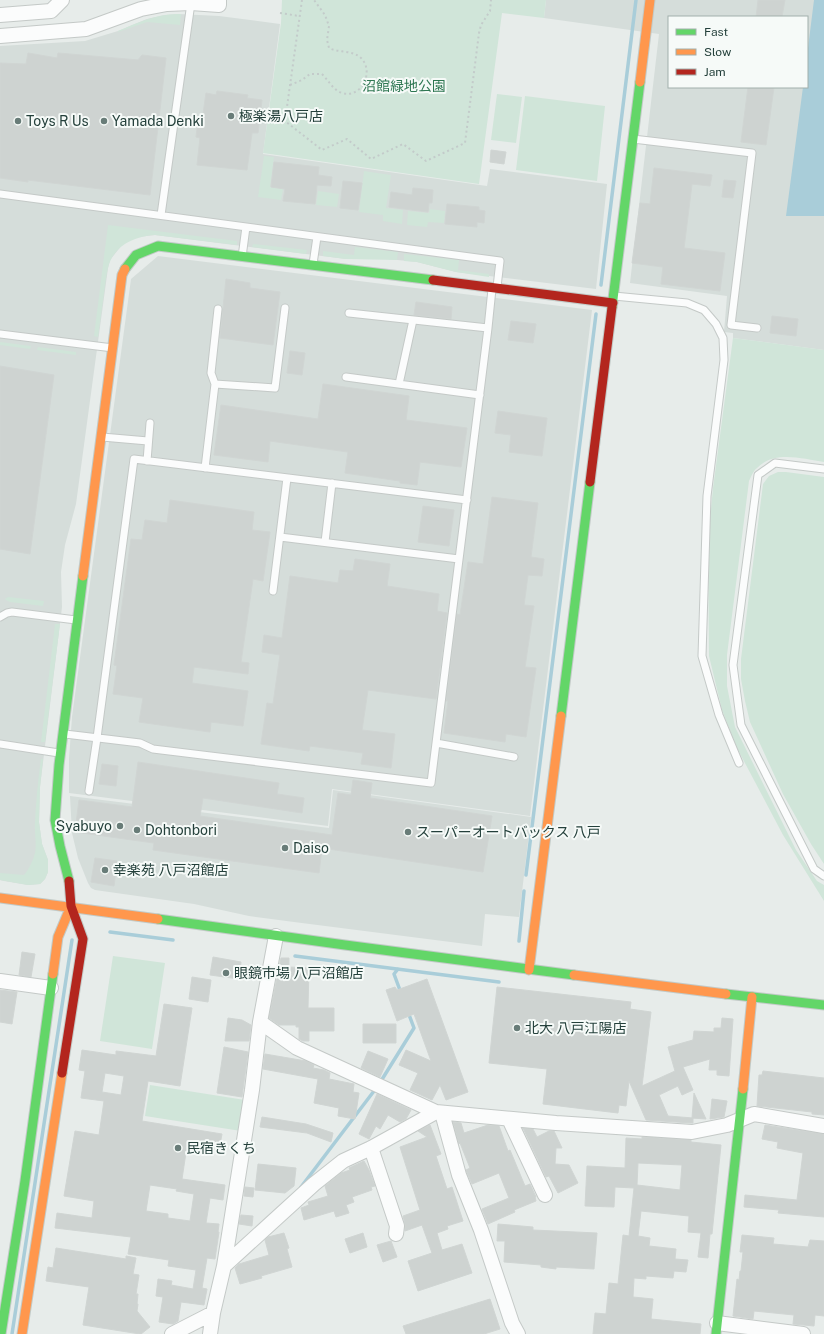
<svg xmlns="http://www.w3.org/2000/svg" width="824" height="1334" font-family="'Public Sans','Noto Sans JP',sans-serif">
<style>
.built{fill:#d5ddda;fill-rule:evenodd}
.green{fill:#d0e5d9}
.water{fill:#a9cdd9}
.lines{fill:none;stroke-linecap:round;stroke-linejoin:round}
.stream{stroke:#a9cdd9;stroke-width:3.5}
.building{fill:#ced3d1;stroke:#d0d5d3;fill-rule:evenodd}
.lane-casing{stroke:#c4c9c7;stroke-width:9}
.street-casing{stroke:#c4c9c7;stroke-width:16}
.fast-casing{stroke:#c2cac7;stroke-width:11}
.slow-casing{stroke:#c2cac7;stroke-width:11}
.jam-casing{stroke:#c2cac7;stroke-width:11}
.path{stroke:#c3cbca;stroke-width:2;stroke-dasharray:2 3;stroke-linecap:butt}
.lane{stroke:#fbfcfc;stroke-width:7}
.street{stroke:#fbfcfc;stroke-width:14}
.fast{stroke:#63d668;stroke-width:9}
.slow{stroke:#ff974d;stroke-width:9}
.jam{stroke:#b3261e;stroke-width:9}
.poi-dot{fill:#687c78;stroke:#f6faf8;stroke-width:1.5}
.labels{text-anchor:middle;dominant-baseline:central;stroke-width:4;stroke-linejoin:round;paint-order:stroke}
.park-label{font-size:14px;fill:#2e7752;stroke:#f6faf8}
.poi-label{font-size:14px;fill:#24403b;stroke:#f6faf8;text-anchor:start}
</style>
<rect width="100%" height="100%" fill="#e7ecea"/>
<!-- built -->
<path class="built" d="M546,0H824V350L733,338V333L724,332L727,296L630,283L659,34L544,18ZM669,17H807V87H669Z
M179,14L219,16L280,24L263,154L487,186L490,169L607,184L596,289L456,272L417,262L388,259H346L155,235L138,237L130,240L122,245L110,260L108,268L76,504L65,545L61,572L62,607L40,787L39,822L42,844L48,860V872L45,879L40,884L28,885L4,881L0,880V46L85,41L118,31L147,19L165,15Z
M158,256L592,310L530,816L332,789L328,826L69,793V759L72,717L131,279Z
M333,790L531,817L519,917L485,914L482,946L294,922L249,916L194,904L95,890L91,888L88,883L78,858L72,833L70,796L329,828Z"/>
<!-- green -->
<path class="green" d="M282,0H546L544,18L502,13L479,184L263,153L281,23Z
M181,14L180,25L147,22L118,32V31C139,22 158,13 181,14Z
M497,94L522,97L516,143L491,140Z
M525,96L605,106L597,181L516,170Z
M264,156L274,157L270,187L283,189L281,200L258,197Z
M364,171L391,175L386,208L403,210L402,224L383,221V215L359,212Z
M318,191L339,194L337,207L316,205Z
M430,209L445,211L444,223L428,222L427,227L407,225L408,211L429,213Z
M108,225L237,241V245L155,235C134,236 113,246 108,268C106,276 105,285 104,293C102,308 100,322 98,337L94,336Z
M253,244L307,250L306,254L252,247Z
M355,247L398,252L397,260L346,259L323,256V251L354,255Z
M404,254L459,260L458,270L489,274V277L456,272L417,262L404,261Z
M733,338L824,350V462C803,459 774,450 757,468C753,471 751,477 749,481L727,655V686L735,727L796,850L817,881L824,885V901L783,835L737,748L722,710L709,656L708,541L713,488Z
M0,342L31,346L30,349L0,345Z
M38,347L76,352V355L37,350Z
M778,472H786L824,477V864L811,844L783,794L750,722L745,701L741,679V659L763,484L769,476Z
M8,597L44,601L43,606L10,602L6,600L5,599Z
M55,624H60L45,742H41Z
M41,759H43L40,787L39,822L42,844L48,860V872L45,879L40,884L28,885L0,880V873L24,875C29,869 33,861 35,853C37,844 34,831 35,822C36,801 38,780 41,759Z
M113,956L165,963L152,1049L100,1041Z
M150,1085L245,1100L241,1131L145,1116Z"/>
<!-- water -->
<path class="water" d="M814,0H824V216H786L803,87H807V56Z"/>
<g class="lines">
<!-- stream -->
<path class="stream" d="M601,285L636,0
M526,875L596,314
M110,932L173,940
M519,941L524,891
M295,956L499,982
M398,969L394,974L401,993
M381,1081L414,1028L408,1012
M301,1187L374,1091
M12,1334L72,940"/>
</g>
<!-- building -->
<path class="building" d="M758,0H785L782,17H756Z
M28,53L57,58L58,53L138,60L142,55L166,58L150,195L28,180V182L0,178V63L26,64Z
M748,87H774L766,145L741,142Z
M217,91L248,95L247,98L262,100L258,133H252L247,170L197,165L200,138L196,137L198,121H202L206,93L216,95Z
M491,150L506,152L504,164L490,162Z
M274,162L319,167L318,175L332,177L331,186L317,185L315,204L283,201L285,189L271,187Z
M654,168L712,175L710,186L692,184L684,248L725,253L720,291L661,284L663,267L632,263L640,203L650,204Z
M724,180L736,181L733,198L722,197Z
M343,181L362,183L358,210L340,208Z
M413,188L433,190L432,203H429L428,212L389,207L391,192L412,195Z
M447,204L479,207V210L485,211L484,223L477,222V227L445,224Z
M226,279L250,283V288L280,292L273,345L220,338Z
M416,302L452,307L451,319L414,315Z
M772,316L798,319L796,336L770,333Z
M511,321L536,324L533,343L508,340Z
M290,351L305,353L302,375L287,373Z
M0,366L54,375L30,554L0,549Z
M323,384L409,396L406,420L467,428L461,467L420,462L417,485L400,483V481L345,473L348,452L270,441L268,462L214,455L221,405L318,419Z
M498,411L547,418L542,456L509,452L511,435L495,433Z
M492,497L538,503L531,557L544,559L542,576L528,575L524,605L534,606L525,667L536,668L526,737L506,734L505,742L444,733L448,701H446L457,614L460,615L468,562L483,564Z
M170,500L254,512L252,530L270,532L263,581L253,579L241,662L249,663L248,674L194,667L192,683L248,691L243,726L211,722L210,732L139,722L143,698L113,694L117,666L114,665L131,539L142,540L145,520L167,523Z
M423,506L454,510L449,546L418,542Z
M355,559L390,564L387,586L439,594L437,611L447,613L436,699L368,690L362,730L395,734L391,768L361,764L363,753L310,746L309,751L261,744L267,703L273,704L280,655L262,652L264,635L282,638L290,576L338,583L340,570L353,571Z
M138,762L279,783L277,794L304,798L302,813L203,798L200,816L332,835L338,793L351,795L353,780L372,783L370,798L492,816L483,872L322,848L319,873L153,850L154,843L75,832L79,800L132,807Z
M102,764L118,766L116,786L99,784Z
M95,858L117,861L114,886L91,882Z
M22,952L35,954L31,977L19,975Z
M213,957L241,962L239,979L210,975Z
M281,958H289V967L309,968L308,1008H334V1031H309V1041H303L299,1039V1027H296V1025H279L269,1018Z
M192,977L211,980L208,1002L189,999Z
M427,979L468,1092L446,1100L440,1085L432,1100L410,1090L418,1073L399,1065L406,1050L431,1061L414,1014L397,1021L386,990L395,987L397,990Z
M497,987L631,1002L630,1009L651,1012L642,1086L675,1071L668,1047L693,1040L694,1031L714,1032V1028H721L722,1018L733,1019L729,1076L717,1075V1070H709L710,1059L683,1067L693,1090L682,1095L678,1086L659,1095L668,1116L693,1118V1123H691L646,1120L629,1081L626,1106L619,1105L618,1113L543,1104L547,1069L489,1063Z
M0,990L17,992L12,1024L0,1022Z
M164,1004L192,1008L180,1086L148,1081L142,1121L222,1134L219,1150L193,1146V1147L187,1146L182,1179L225,1185L223,1200L210,1198L206,1223L219,1224L218,1232H219L215,1259L207,1258L202,1288L207,1289L204,1305L181,1302L178,1321L173,1324L159,1322L163,1297L156,1296L158,1279L172,1281L171,1285L193,1289L196,1270L168,1266L169,1260L128,1254L131,1237L55,1228L57,1213L92,1218L94,1201L64,1196L75,1131L99,1135L104,1101L81,1098L85,1071L79,1070L82,1050L116,1055V1051L156,1056ZM105,1073L124,1076L121,1095L102,1092ZM150,1185L177,1189L176,1191L194,1194L190,1221L168,1218V1214L146,1211Z
M228,1018L242,1020L251,1025L249,1041H225Z
M363,1024H396V1043H363Z
M224,1047L248,1052L242,1097L217,1093Z
M368,1051L388,1059L380,1077L361,1068Z
M265,1054L306,1061L314,1065L313,1068L324,1070L330,1073L329,1079L354,1084L353,1092L359,1093L355,1119L338,1116L339,1108L314,1103L318,1079L263,1069Z
M763,1071L824,1078V1115L812,1114V1112L757,1106L759,1075H762Z
M694,1093L706,1119L692,1118Z
M377,1094L411,1110L406,1119L400,1122L388,1115L380,1129L376,1126L369,1139L359,1134Z
M712,1099L727,1101L724,1117L710,1119Z
M262,1117L306,1124L333,1133L331,1142L307,1133L260,1127Z
M453,1122L461,1123L464,1133L488,1125L499,1126L508,1151L510,1150L525,1186L530,1184L536,1197H535L536,1201L514,1210L515,1212L488,1224L482,1209L509,1198L499,1173L472,1184L466,1170L470,1168L460,1143L459,1144Z
M430,1125L441,1154L436,1156L447,1189L452,1187L463,1221L447,1226L448,1229L437,1233L442,1250L462,1244L472,1273L418,1291L408,1261L432,1253L422,1225L405,1231V1224L403,1216L420,1210L400,1147L427,1137L418,1131Z
M765,1125L824,1134V1217L778,1213L779,1210L744,1207L745,1195L797,1200L803,1153L777,1148L778,1142L762,1139Z
M523,1128L533,1129L537,1137L549,1131H554L562,1148H556L555,1164L569,1165L578,1183L558,1193L549,1176L546,1177Z
M642,1137L691,1140V1142L721,1145L712,1234H710L708,1258L698,1257L701,1233L688,1232L689,1216L641,1211L638,1236L650,1238L649,1246L676,1249L675,1259L688,1260L686,1272L674,1271L673,1278L646,1276V1279L634,1278L633,1297L653,1299L651,1319L701,1324L700,1334H593L595,1313L606,1314L609,1283L618,1284L623,1235L629,1236L634,1188L615,1187L614,1207L585,1206L587,1166L625,1168L626,1138L642,1139ZM638,1163L682,1165L680,1190L637,1185Z
M364,1161L369,1170L375,1186L371,1187L372,1190L352,1197L354,1202L346,1205L349,1213L336,1217L334,1211L304,1220L301,1208L309,1205L308,1202L328,1196L325,1186L341,1173L350,1170L349,1168Z
M258,1164L296,1168L294,1186L285,1193L255,1190Z
M245,1187L254,1188L253,1197L244,1196Z
M241,1215L253,1216L252,1226L239,1224Z
M498,1224L533,1227V1230L597,1233L594,1269L556,1267V1269L541,1267V1265L504,1262L505,1241H497Z
M284,1233L289,1248L287,1249L292,1267L261,1276L262,1278L240,1284L235,1268L239,1264L269,1255L265,1240L268,1237Z
M363,1233L367,1247L350,1253L345,1239Z
M742,1235L774,1238L773,1244L808,1247L810,1240L824,1241V1316L815,1315L814,1326L793,1324L794,1315L754,1311L753,1319L733,1316L737,1279L739,1280L740,1271H741L743,1252H740Z
M391,1241L397,1257L383,1262L377,1245Z
M56,1248L126,1259V1256L136,1258L133,1274L139,1275L136,1294H138L137,1304H138L137,1311L150,1327L141,1334H140L83,1325L89,1287L46,1281L48,1267L53,1268Z
M490,1299L500,1329L484,1334H406L403,1326Z"/>
<g class="lines">
<!-- lane casing -->
<g class="lane-casing">
<path id="lane" d="M633,139L752,153L731,325L757,328
M0,194L500,261L497,287
M161,215L191,3
M242,257L246,227
M313,264L317,237
M614,296L687,303L704,310L716,324L723,338L724,360L707,496L702,656L719,715L739,763
M349,313L488,328
M0,334L113,348
M346,377L480,395
M215,384L275,388L285,308
M399,384L413,320
M102,437L148,441
M147,461L150,423
M205,468L215,384L211,373L218,309
M824,469L775,463L758,475L733,665L741,725L814,869L824,876
M280,537L459,559
M325,542L332,483
M273,591L287,478
M0,617L7,613L12,612L76,620
M65,734L140,743L153,749L431,783L488,328L492,289
M436,743L514,757
M0,744L59,753
M89,791L97,738L134,459L467,500"/>
</g>
<!-- street casing -->
<g class="street-casing">
<path id="street" d="M0,15L51,11L62,0
M0,36L86,29L141,9L167,4L191,3L219,5V0
M0,981L51,988
M260,1022L297,1048L436,1112L556,1123L692,1132L727,1125L754,1114L824,1126
M442,1113L459,1175L481,1230L512,1323L518,1334
M509,1119L545,1195
M371,1148L397,1226L396,1234
M224,1266L314,1184L343,1161L371,1148L436,1112
M717,1323L803,1334
M172,1334L213,1313
M210,1334L213,1313L224,1266L252,1090L260,1022L276,936"/>
</g>
<!-- fast casing -->
<g class="fast-casing">
<path id="fast" d="M125,269L136,255L158,246L433,280
M612,307L640,82
M561,716L590,482
M69,881L60,846L55,820L59,765L83,576
M158,919L345,945L574,975
M726,994L824,1005
M1,1334L25,1181L53,974
M716,1334L743,1089"/>
</g>
<!-- slow casing -->
<g class="slow-casing">
<path id="slow" d="M640,82L650,0
M83,576L122,275L125,269
M0,898L158,919
M529,970L561,716
M53,974L58,937L71,906
M574,975L726,994
M743,1089L752,997
M22,1334L62,1073"/>
</g>
<!-- jam casing -->
<g class="jam-casing">
<path id="jam" d="M433,280L613,303
M590,482L612,307
M62,1073L83,939L71,906L69,881"/>
</g>
<!-- path -->
<path class="path" d="M302,0L285,121L322,150L347,139L371,159L403,144L426,161L465,143L479,33L481,25L490,11L491,0
M280,13L299,16
M290,85L302,80L310,74H322C329,81 333,90 342,93C361,99 375,72 361,58C353,50 339,53 329,48L327,40L329,26L325,15L314,0"/>
<!-- lane -->
<use href="#lane" class="lane"/>
<!-- street -->
<use href="#street" class="street"/>
<!-- fast -->
<use href="#fast" class="fast"/>
<!-- slow -->
<use href="#slow" class="slow"/>
<!-- jam -->
<use href="#jam" class="jam"/>
</g>
<!-- markers -->
<g class="poi-dot">
<circle cx="231" cy="116" r="4"/>
<circle cx="18" cy="121" r="4"/>
<circle cx="104" cy="121" r="4"/>
<circle cx="120" cy="826" r="4"/>
<circle cx="137" cy="830" r="4"/>
<circle cx="408" cy="832" r="4"/>
<circle cx="285" cy="848" r="4"/>
<circle cx="105" cy="870" r="4"/>
<circle cx="226" cy="973" r="4"/>
<circle cx="517" cy="1028" r="4"/>
<circle cx="178" cy="1148" r="4"/>
</g>
<g class="labels">
<!-- park labels -->
<g class="park-label">
<text x="404" y="86">沼館緑地公園</text>
</g>
<!-- poi labels -->
<g class="poi-label">
<text x="239" y="116">極楽湯八戸店</text>
<text x="26" y="121">Toys R Us</text>
<text x="112" y="121">Yamada Denki</text>
<text x="112" y="826" text-anchor="end">Syabuyo</text>
<text x="145" y="830">Dohtonbori</text>
<text x="416" y="832">スーパーオートバックス 八戸</text>
<text x="293" y="848">Daiso</text>
<text x="113" y="870">幸楽苑 八戸沼館店</text>
<text x="234" y="973">眼鏡市場 八戸沼館店</text>
<text x="525" y="1028">北大 八戸江陽店</text>
<text x="186" y="1148">民宿きくち</text>
</g>
</g>
<!-- legend -->
<rect x="668" y="16" width="140" height="72" fill="#f6faf8" stroke="#a2b0ac"/>
<rect x="676" y="29" width="20" height="6" fill="#63d668" stroke="#a2b0ac"/>
<text x="704" y="36" font-size="12" fill="#24403b">Fast</text>
<rect x="676" y="49" width="20" height="6" fill="#ff974d" stroke="#a2b0ac"/>
<text x="704" y="56" font-size="12" fill="#24403b">Slow</text>
<rect x="676" y="69" width="20" height="6" fill="#b3261e" stroke="#a2b0ac"/>
<text x="704" y="76" font-size="12" fill="#24403b">Jam</text>
</svg>
